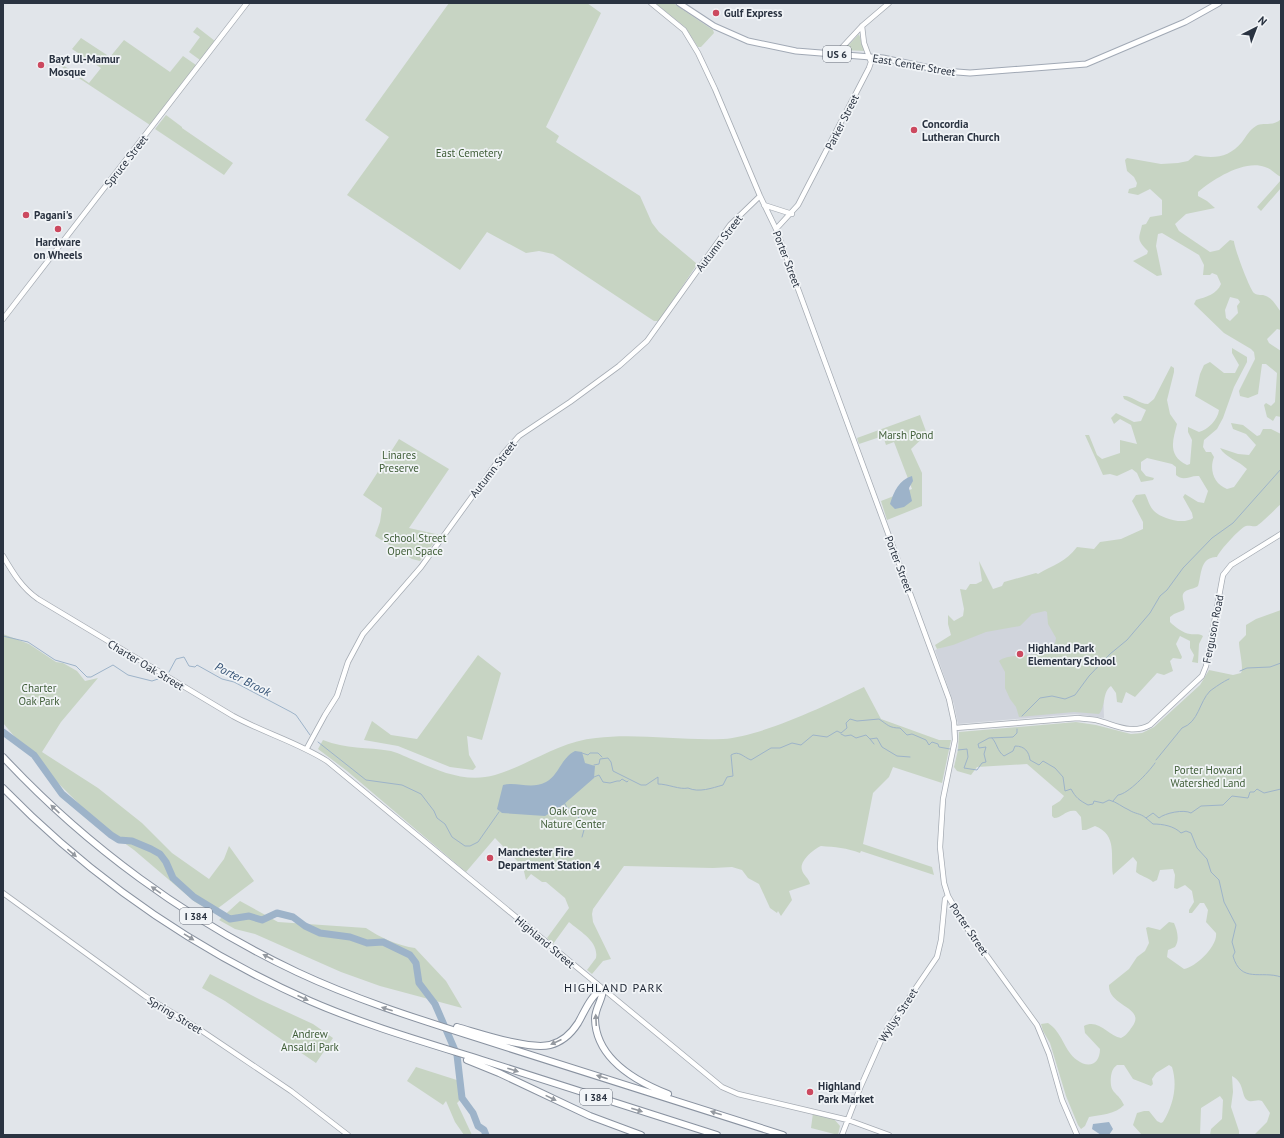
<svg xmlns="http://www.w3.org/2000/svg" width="1284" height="1138" font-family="'PT Sans',sans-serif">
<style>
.built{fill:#d0d4dc}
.green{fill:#c7d4c3;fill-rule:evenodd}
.water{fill:#9db3c9}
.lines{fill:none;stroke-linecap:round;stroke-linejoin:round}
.stream{stroke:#9db3c9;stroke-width:1}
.river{stroke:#9db3c9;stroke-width:7}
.secondary-casing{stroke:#a6acb4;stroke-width:6}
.primary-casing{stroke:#a1a9b5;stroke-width:7}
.highway-casing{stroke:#8992a0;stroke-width:8}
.secondary{stroke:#fff;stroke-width:4.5}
.primary{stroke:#fff;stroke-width:5}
.highway{stroke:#fff;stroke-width:6}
.oneway{fill:#9499a0}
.poi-dot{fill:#cc495f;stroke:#f1f4f7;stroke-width:1.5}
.labels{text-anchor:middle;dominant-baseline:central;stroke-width:3.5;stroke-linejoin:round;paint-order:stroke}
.shield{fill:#f1f4f7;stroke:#666d78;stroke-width:1}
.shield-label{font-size:10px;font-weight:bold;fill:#2a3341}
.poi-label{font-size:11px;font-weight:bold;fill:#2a3341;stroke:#f1f4f7;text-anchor:start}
.street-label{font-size:11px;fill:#2a3341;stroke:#f1f4f7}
.park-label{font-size:11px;fill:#3f5d37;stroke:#f1f4f7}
.water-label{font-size:12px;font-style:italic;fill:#345275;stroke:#f1f4f7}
.neighbourhood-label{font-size:12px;letter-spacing:1px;fill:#1c2432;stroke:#f1f4f7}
</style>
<rect width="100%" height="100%" fill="#e1e5ea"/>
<!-- built -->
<path class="built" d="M1094,589L1102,658L1104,718L1075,714L958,724L954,704L935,650Z"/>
<!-- green -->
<path class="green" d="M449,3H587L601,13L546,127L559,136L556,142L640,196L652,223L659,232L696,263V266L659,321H654L553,254L539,251L526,253L487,232L460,270L347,195L389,137L365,120Z
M655,3H673L713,30L714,33L701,47H698L685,27Z
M197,27L215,41L200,60L189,52L200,37L193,32Z
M859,34L864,51L844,50Z
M81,38L110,57L124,40L170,72L183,56L196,65L150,125L59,65L60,63L89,83L101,68L72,49Z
M166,115L182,127V128L233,163L224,175L155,129Z
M1281,119V177C1275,174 1272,169 1265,167C1245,159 1213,179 1198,192V196L1207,201L1215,208L1186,214L1175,224L1179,231L1210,252L1219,250L1230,240L1234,241C1234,247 1249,288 1254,293C1258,296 1262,294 1266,296C1272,298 1277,307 1281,312V330L1277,329L1267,339L1269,343L1281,351V417L1276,416L1273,421L1267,417L1264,405L1266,403L1271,406L1275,402L1277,373L1266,364H1262L1258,394L1248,398L1240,396L1239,391L1255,359L1254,352L1251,349L1224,333L1194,304L1196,300C1206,297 1217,294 1221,284L1217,275L1212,273L1210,275H1203L1204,265L1199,255L1162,233L1158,234L1156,246L1162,275L1157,276L1133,261L1147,254L1148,251C1136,239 1139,239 1142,225L1146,224L1150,217L1162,215V200L1150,189L1138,195L1128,193L1129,189L1136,187L1137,183L1134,177L1127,171L1125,160L1127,158L1161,164L1178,163L1188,161L1195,155C1213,159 1229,158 1242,142C1246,137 1249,130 1256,126C1263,122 1273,127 1281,119ZM1230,297L1238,299L1240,302L1237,306L1238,313L1230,321L1226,318L1225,310Z
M1281,180V188L1261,211L1257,207Z
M1232,348L1247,357V362L1234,387L1223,418L1217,429L1204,440L1203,447L1206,452H1211L1214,457C1209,470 1214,484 1227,489L1234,487L1247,469C1239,461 1225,457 1220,448L1238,454L1249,455L1256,445L1246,434L1233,429L1231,423L1243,425L1257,436L1260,435L1263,429H1271L1281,434V504C1274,510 1266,519 1258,525C1255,528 1251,525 1246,526C1240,528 1220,550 1217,557C1215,557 1213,557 1211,558C1200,561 1201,578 1198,586C1194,589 1192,588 1188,590C1177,594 1187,604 1184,610L1174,614L1170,617V622C1175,627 1183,633 1190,634C1195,635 1198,633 1203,636L1199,644L1198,663L1192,662L1194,655L1190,648V641L1180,636L1176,644L1182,657L1181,659L1173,658L1170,661L1173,671L1164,675L1157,673L1135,697L1126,692L1122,703L1117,702L1116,693L1111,686C1102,692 1106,707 1099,714L1074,712L1019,717L1016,707L1010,699L1005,688V672L999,661C1011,650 1054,663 1056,638L1048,624L1047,612L1045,611L1032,614L1020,626L986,632L953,645L937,649L935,645L951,635L948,624V615L954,621L963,616L964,609L960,589L966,590L970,584H976L982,581L979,561L993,589L1002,586L1004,582L1036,573L1038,574C1053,565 1066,562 1077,547L1094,549L1100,542L1121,539L1143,529V522L1132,501L1136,495L1145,494C1148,499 1149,506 1154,511C1162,519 1184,525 1193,518L1192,513L1183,497L1185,494L1198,502L1204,503L1208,491L1199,476C1190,475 1184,482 1176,475V467L1172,464L1147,458L1141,462V470L1146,476L1154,478L1153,480L1141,482L1137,473L1132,469L1117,476L1110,474L1103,475L1085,435H1089L1097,455L1102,459L1120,453V440L1137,444L1131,425L1120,419L1114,424L1111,418L1116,413L1134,422L1141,421L1146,410L1124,399L1123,396C1131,395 1139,404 1148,404L1154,399L1171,366L1174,368V372L1167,400L1170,414L1177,424C1173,440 1167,455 1187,465L1190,464L1192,440L1188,432V427L1199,432C1208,430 1218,419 1219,410L1195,396L1200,374L1204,365L1210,362L1224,373H1235L1239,365L1232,353Z
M920,415L927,434L911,449L922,473V506L887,520L881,501L912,489L894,442L886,445L883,436L859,444L857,438Z
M399,439L449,469L409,528L440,535L420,561L412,559L375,536L380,522L382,508L363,495Z
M1281,610V1135H1254L1267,1122L1270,1113L1262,1101C1257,1099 1254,1102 1249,1101C1240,1098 1246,1083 1232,1076L1233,1092L1231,1107L1239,1131V1135H1210L1211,1129L1222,1119L1223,1100L1220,1096L1201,1108L1200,1135H1142L1133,1125L1137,1113L1144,1111H1149L1157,1121L1161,1123L1163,1122C1173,1106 1178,1086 1172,1067L1169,1065L1156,1073L1152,1079L1153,1084L1151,1086L1133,1079L1124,1065H1117C1113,1068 1112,1071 1111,1076C1109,1095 1118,1091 1124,1105C1116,1114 1100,1115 1089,1117L1085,1126L1081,1129L1078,1125L1066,1096L1050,1043L1043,1031L1041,1024L1048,1023C1063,1033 1064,1051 1077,1060C1089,1069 1100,1064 1100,1049L1085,1033L1084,1026C1098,1018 1109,1036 1121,1038C1126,1036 1129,1031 1132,1027C1147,1007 1108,1007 1109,985L1129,969L1137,957L1145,951L1149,943L1146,928L1148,927L1160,930L1169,922L1174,923C1177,930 1180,940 1175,947L1168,950L1167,957L1184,969C1196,967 1218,946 1216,933L1206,922L1208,910L1204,903H1200L1192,913H1189V910L1194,902L1192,891L1185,885L1177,889L1174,888L1175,875L1173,869L1160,870L1157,880L1153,882C1148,877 1140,876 1136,872L1137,862L1133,857L1113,875C1110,856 1118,835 1095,826L1086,830H1082L1081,817L1076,811C1066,809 1062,818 1054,818L1052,816V806L1060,801L1064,796L1027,764L977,767L971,775L957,771L954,767L958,750L959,732L1076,722L1096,725L1131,734L1142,733L1154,727L1200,685L1209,670L1233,675L1241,673C1244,668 1239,650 1239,642L1246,635V625L1256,619Z
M3,634L29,644L56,662L63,663L77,671L85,681L98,678L61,722L42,752L98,788L142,823L172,853L209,879L224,859L229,846L254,881L213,912L195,902L134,850L98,824L86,811L30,755L3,723Z
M478,655L501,673L482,740L467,736L469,755L476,767L473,770L450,767L398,746L364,740L372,721L391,735L417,739Z
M864,687L881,719L939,740H951L942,783L893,767L889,777L873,793L863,844L932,867L934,875L861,851L860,853C847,848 835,847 821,846C814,849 799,861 802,870C803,875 809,878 810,884L789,891L792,900L781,916L778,911L777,913L770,908L759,884L748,878L742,870L732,867L713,868L624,866L593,909L592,914L593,922L611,959L603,961L592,974L587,970L596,958C599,941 579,931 569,922L553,944L547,938L569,908L565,898L546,882H542L531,874L526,880L523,867L495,838L466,872L347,771L318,749L323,740C346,749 367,747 391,751C399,753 408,758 416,761C441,772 467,783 495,775C529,765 560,741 596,738C638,733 681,741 723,739C763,736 827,705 864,687Z
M240,901L278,922L366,928C379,937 399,946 415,948L446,981L462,1008L380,986L341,972L255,934L235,929L219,920Z
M210,974L261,1000L313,1024L333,1038L316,1063L225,1001L202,988Z
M416,1067L463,1082L464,1096L457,1103L472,1135H464L455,1122L446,1101L443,1105L407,1081Z
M813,1113L834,1119L840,1126L838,1135L811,1128Z"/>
<!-- water -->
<path class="water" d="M912,476L913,481L909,488L912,501L904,507L895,509L890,504C894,491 899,480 912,476Z
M575,751L582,752L585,763L595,766L594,778L563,805L545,816L502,813L497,809L503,785C517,781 530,790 546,782C559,775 561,758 575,751Z
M1109,1122L1113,1129L1109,1135H1101L1092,1129L1093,1124Z"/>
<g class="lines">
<!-- stream -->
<path class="stream" d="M1280,3L1281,5
M3,636L28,642L55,660L76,666L87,677H91L113,665L128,675L152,681L158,679
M1240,671L1247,668L1270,667L1281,663
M169,672L176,659L184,657L189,666L195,667L197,665L222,679L234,682L291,712L296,715L310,735
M1022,716L1040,698L1052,696L1065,699L1075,695L1089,676L1110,654L1127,640L1150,613L1160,596L1167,590L1183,568L1212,538L1233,523L1281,469
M841,734L845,736L851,735L856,738L866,735L870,739L877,738L882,747L897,756L910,757
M992,738C997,743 997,751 1004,756L1013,751L1015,746C1025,746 1029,752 1030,760L1039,765L1043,761L1055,768L1063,777L1065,791L1071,789C1076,798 1079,800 1088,805L1093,804L1094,801L1103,803L1109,800C1117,802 1122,807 1129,810C1135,814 1140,813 1146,818L1153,813L1159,818C1165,813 1184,809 1191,813L1201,806L1223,805L1232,796L1248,798L1250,792H1254L1257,789L1264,793L1281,789
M870,739L874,744
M318,742L366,780L402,785L421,794L434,811L437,818L445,824L452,837L465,846H470L478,842L499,812
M958,750L967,749L968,757L964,768L977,770L982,763L986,762L984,754L986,747L979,748L978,744L989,738L1013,737L1017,733V729
M582,753L588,755L590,753H598L602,757
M1156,760L1182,728C1199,722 1199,702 1210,691C1214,688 1224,681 1229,679
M594,765L599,764L600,759L608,758L611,762L613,771L641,785H646L658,777V784C668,784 680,790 688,788C699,793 712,788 723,785L727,777L733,776L731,755C739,750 743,757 751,760L771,748H780L792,743L801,745L813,735L827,737L837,731L841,733L847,728L846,723L850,719L857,721L879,719C888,725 889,728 900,728L907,735L912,734L926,740L929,745L932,742L938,744L939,747L950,749
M594,777L599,775L603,782L610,783L617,781H620L622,779L627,782L628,781
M1113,801L1118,795C1128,794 1148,773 1155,763
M564,802L567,808L577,810L580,824L584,830L582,837
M1146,818L1153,824C1163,824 1174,826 1181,833L1186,831L1191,833L1197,848L1207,859L1211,872L1219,880L1224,902L1236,925L1232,942L1235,952L1233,956C1241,984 1261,970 1281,977"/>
<!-- river -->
<path class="river" d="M3,732L34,755L62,794L111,835L119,840L132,841L151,849L160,854L166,862L173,878L194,897L230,919L249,916L262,920L277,913L293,917L305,926L320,933L350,937L367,943L383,942L410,955L416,963L419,983L435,1004L457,1055L462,1098L473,1113L478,1126L484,1130L486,1135"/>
<!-- secondary casing -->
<g class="secondary-casing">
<path id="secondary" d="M651,3L684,30L698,53L715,89L760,196L776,229L949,699L954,722L955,740L943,799L940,847L944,883L948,896L966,927L1037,1025L1049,1054L1062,1100L1077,1135
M836,54L862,26L889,3
M764,205L792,214
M776,229L798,205L869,68L871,62L864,43L862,26
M3,319L247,3
M3,556C13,573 22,588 38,599L233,716C264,733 297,742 327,761L722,1087L738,1094L848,1120L889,1135
M955,728L1078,718C1084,719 1090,719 1096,720C1116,725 1131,735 1150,725L1202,676L1206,666L1223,575L1231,565L1281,534
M307,748L325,715L337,696L348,662L363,634L421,567L503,454L519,436L570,402L619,366L647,341L730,225L760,196
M3,893L145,996L199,1029L291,1091L348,1135
M842,1135L860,1088L883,1036L937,957L941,940L945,899L948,896"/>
</g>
<!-- primary casing -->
<g class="primary-casing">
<path id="primary" d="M679,3L714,26L748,41L796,51L883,58L944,71L970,73L1086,64L1185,22L1219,3"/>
</g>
<!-- highway casing -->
<g class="highway-casing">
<path id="highway" d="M3,757C86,846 187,920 297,972C365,1004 438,1025 509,1048C601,1077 692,1106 783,1135
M3,788C91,878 195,950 310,1001C365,1025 424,1042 482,1060C560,1085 638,1110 717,1135
M603,989C603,999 595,1008 595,1019C596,1059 635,1081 668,1094
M457,1027C479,1033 528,1050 550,1045C562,1042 571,1034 578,1023C584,1013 591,994 603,989
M467,1060L499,1073L590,1116L641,1135"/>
</g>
<!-- secondary -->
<use href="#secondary" class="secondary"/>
<!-- primary -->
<use href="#primary" class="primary"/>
<!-- highway -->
<use href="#highway" class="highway"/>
</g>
<!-- one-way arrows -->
<defs><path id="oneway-solid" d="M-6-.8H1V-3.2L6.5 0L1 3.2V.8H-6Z"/></defs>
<g class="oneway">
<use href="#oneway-solid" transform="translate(55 809) rotate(-137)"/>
<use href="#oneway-solid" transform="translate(72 853) rotate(40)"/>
<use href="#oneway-solid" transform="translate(156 890) rotate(-145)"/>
<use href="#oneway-solid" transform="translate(189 937) rotate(32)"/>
<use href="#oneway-solid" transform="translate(268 957) rotate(-152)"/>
<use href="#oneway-solid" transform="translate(303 998) rotate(24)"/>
<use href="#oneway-solid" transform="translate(387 1009) rotate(-162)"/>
<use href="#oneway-solid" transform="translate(596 1020) rotate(-93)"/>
<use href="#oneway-solid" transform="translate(556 1042) rotate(156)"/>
<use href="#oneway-solid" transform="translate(513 1070) rotate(18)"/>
<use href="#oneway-solid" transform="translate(602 1077) rotate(-162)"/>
<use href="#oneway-solid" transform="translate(551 1098) rotate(26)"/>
<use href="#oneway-solid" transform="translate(637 1110) rotate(18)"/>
<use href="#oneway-solid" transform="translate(716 1113) rotate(-162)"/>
</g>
<!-- markers -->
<g class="poi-dot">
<circle cx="716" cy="13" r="4"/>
<circle cx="41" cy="65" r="4"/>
<circle cx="914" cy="130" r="4"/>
<circle cx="26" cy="215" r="4"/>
<circle cx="58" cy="229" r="4"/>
<circle cx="1020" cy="654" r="4"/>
<circle cx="490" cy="858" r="4"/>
<circle cx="810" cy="1092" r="4"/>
</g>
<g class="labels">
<!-- shield labels -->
<g class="shield">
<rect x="823" y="46" width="28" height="16" rx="3"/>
<rect x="180" y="908" width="32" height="16" rx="3"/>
<rect x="580" y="1089" width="32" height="16" rx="3"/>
</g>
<g class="shield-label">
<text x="837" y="54">US 6</text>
<text x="196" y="916">I 384</text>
<text x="596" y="1097">I 384</text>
</g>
<!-- poi labels -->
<g class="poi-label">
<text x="724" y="13">Gulf Express</text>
<text x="49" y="59">Bayt Ul-Mamur<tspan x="49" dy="13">Mosque</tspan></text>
<text x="922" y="124">Concordia<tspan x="922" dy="13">Lutheran Church</tspan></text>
<text x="34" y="215">Pagani's</text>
<text x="58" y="242" text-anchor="middle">Hardware<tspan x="58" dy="13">on Wheels</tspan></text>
<text x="1028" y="648">Highland Park<tspan x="1028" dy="13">Elementary School</tspan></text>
<text x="498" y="852">Manchester Fire<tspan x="498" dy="13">Department Station 4</tspan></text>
<text x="818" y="1086">Highland<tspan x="818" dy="13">Park Market</tspan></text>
</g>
<!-- street labels -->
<g class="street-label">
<text transform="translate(914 65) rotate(10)">East Center Street</text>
<text transform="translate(842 122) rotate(-63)">Parker Street</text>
<text transform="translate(126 161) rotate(-52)">Spruce Street</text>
<text transform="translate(719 243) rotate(-52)">Autumn Street</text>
<text transform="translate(787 259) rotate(69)">Porter Street</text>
<text transform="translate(493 469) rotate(-52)">Autumn Street</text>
<text transform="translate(899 564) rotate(69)">Porter Street</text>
<text transform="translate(1213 629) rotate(-79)">Ferguson Road</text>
<text transform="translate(146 665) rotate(31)">Charter Oak Street</text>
<text transform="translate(969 929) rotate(56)">Porter Street</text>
<text transform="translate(545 942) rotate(40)">Highland Street</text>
<text transform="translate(175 1015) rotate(31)">Spring Street</text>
<text transform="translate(898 1015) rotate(-57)">Wyllys Street</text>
</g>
<!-- park labels -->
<g class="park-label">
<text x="469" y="153">East Cemetery</text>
<text x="906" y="435">Marsh Pond</text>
<text x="399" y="455">Linares<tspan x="399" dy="13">Preserve</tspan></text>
<text x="415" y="538">School Street<tspan x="415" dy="13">Open Space</tspan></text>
<text x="39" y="688">Charter<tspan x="39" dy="13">Oak Park</tspan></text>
<text x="1208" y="770">Porter Howard<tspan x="1208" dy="13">Watershed Land</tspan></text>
<text x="573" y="811">Oak Grove<tspan x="573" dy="13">Nature Center</tspan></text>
<text x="310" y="1034">Andrew<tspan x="310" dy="13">Ansaldi Park</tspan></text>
</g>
<!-- water labels -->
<g class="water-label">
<text transform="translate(243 679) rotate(27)">Porter Brook</text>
</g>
<!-- neighbourhood labels -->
<g class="neighbourhood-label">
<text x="614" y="987">HIGHLAND PARK</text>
</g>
</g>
<!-- border -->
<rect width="1284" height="1138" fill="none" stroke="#2a3341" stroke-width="8"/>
<!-- north arrow -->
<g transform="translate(1256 28) rotate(42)" stroke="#f1f4f7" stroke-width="3" paint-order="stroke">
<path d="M0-3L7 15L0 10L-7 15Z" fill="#2a3341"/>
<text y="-6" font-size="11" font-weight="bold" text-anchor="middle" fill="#2a3341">N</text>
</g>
</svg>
